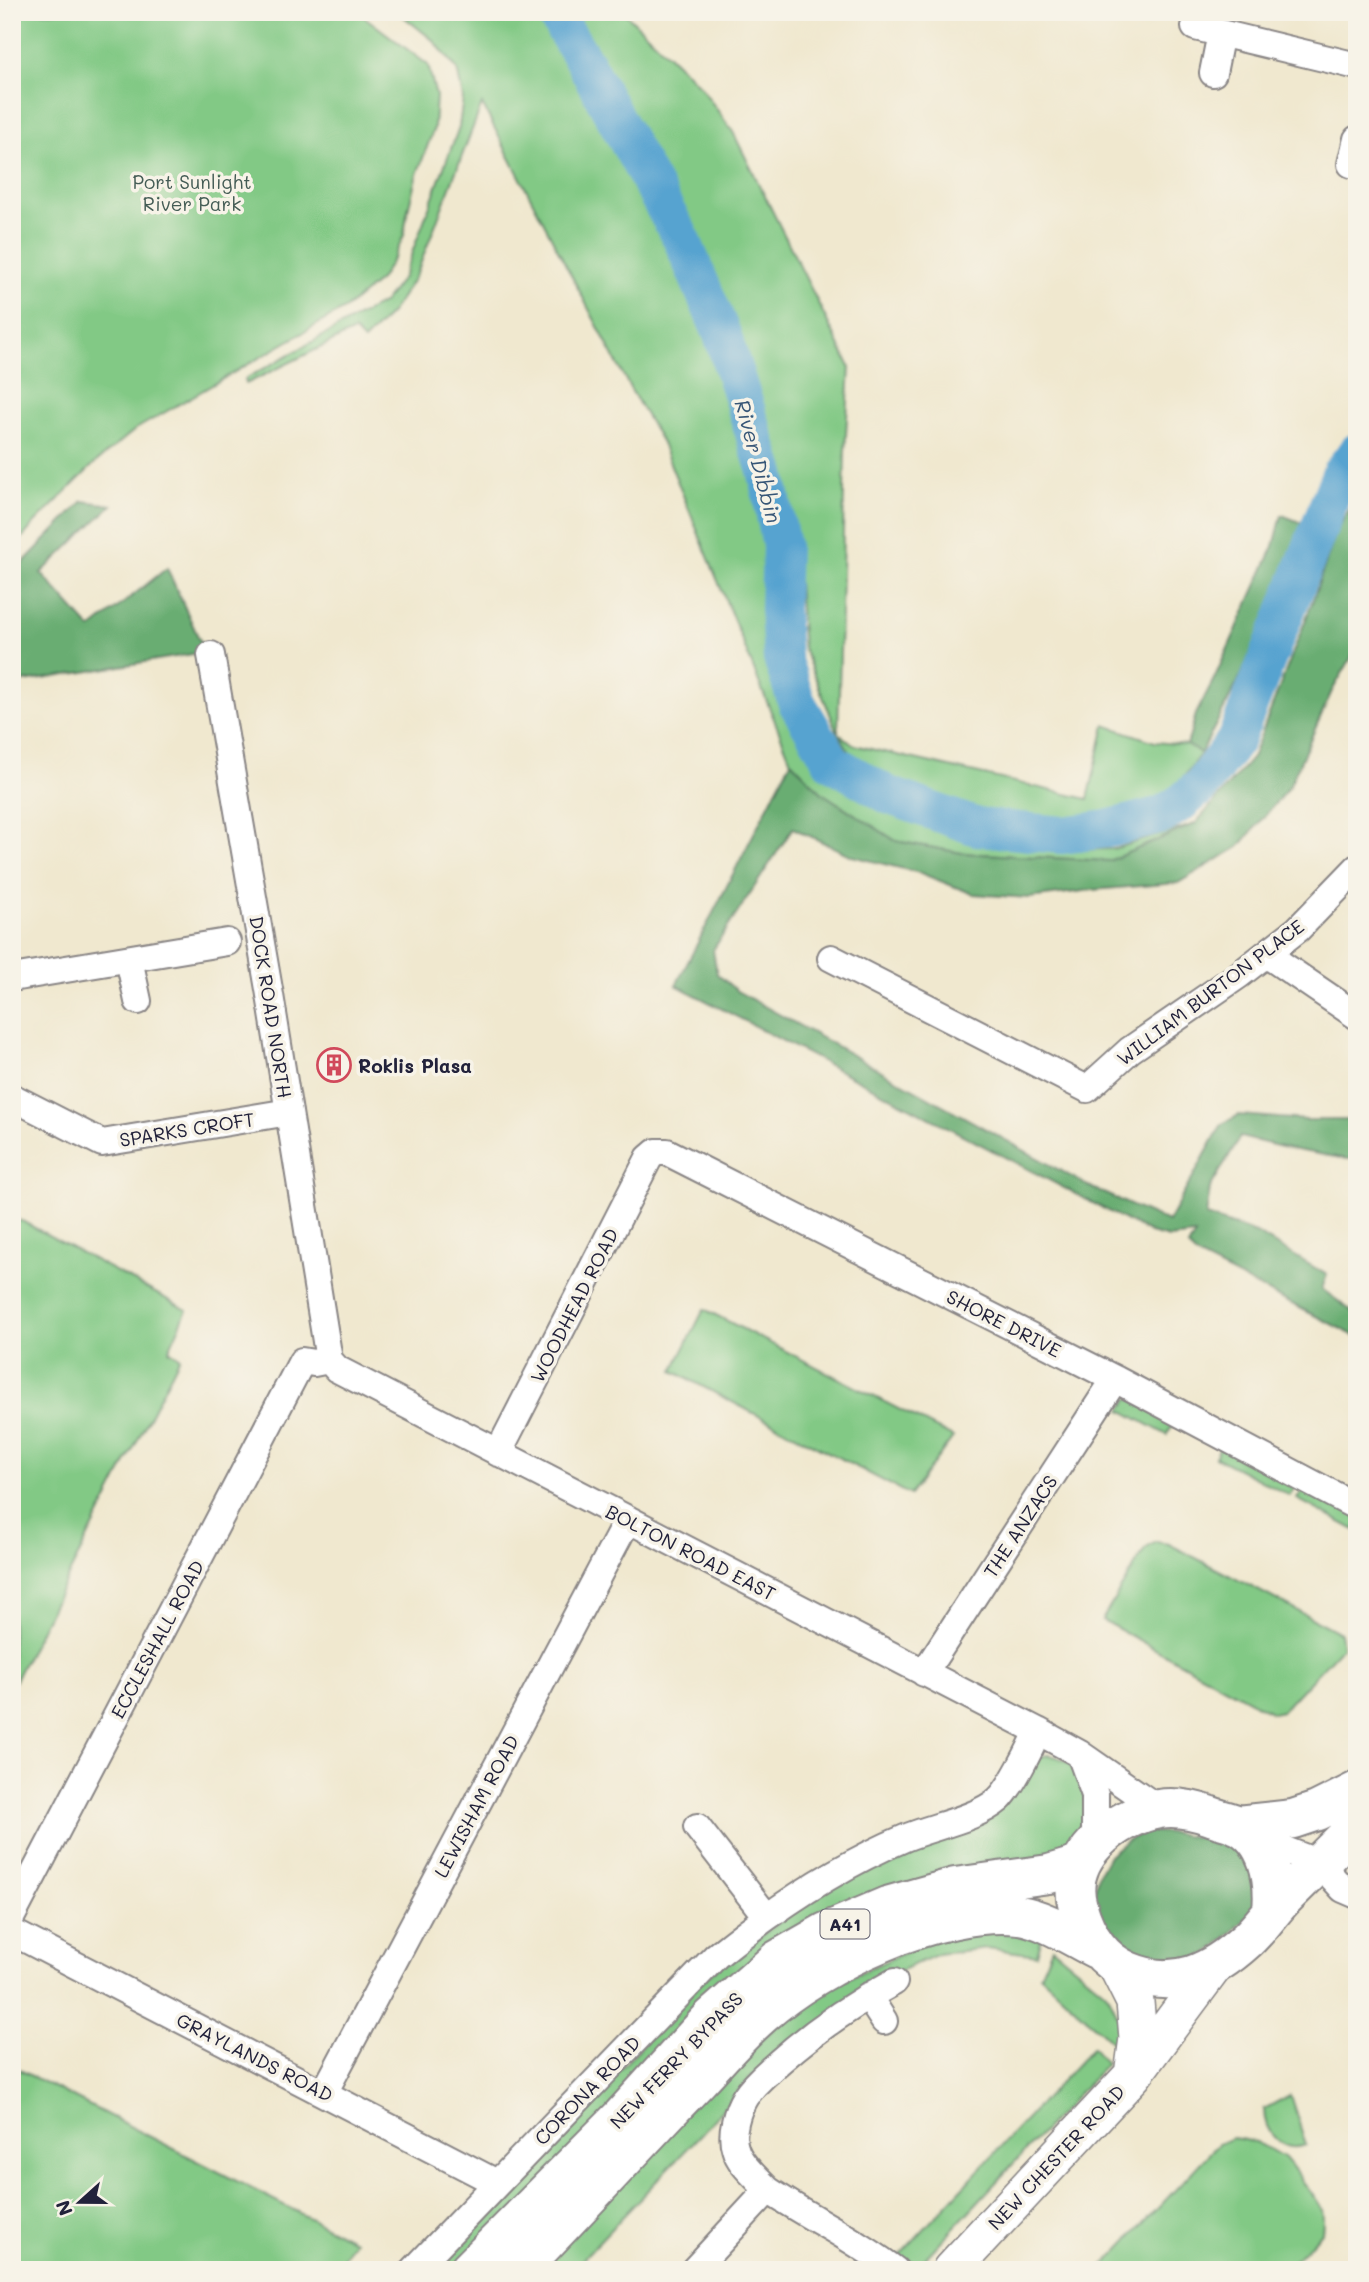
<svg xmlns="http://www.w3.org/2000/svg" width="1369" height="2282" font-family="Mali,sans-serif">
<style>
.green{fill:#82c985;stroke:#527660;stroke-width:2}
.forest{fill:#69ad72;stroke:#466856;stroke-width:2}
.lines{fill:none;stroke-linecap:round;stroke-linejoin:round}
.river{stroke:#57a3d0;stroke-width:38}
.minor-casing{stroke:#898585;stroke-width:30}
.secondary-casing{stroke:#898585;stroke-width:40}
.trunk-casing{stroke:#898585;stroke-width:42}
.minor{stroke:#fff;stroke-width:26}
.secondary{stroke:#fff;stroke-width:37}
.trunk{stroke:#fff;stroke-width:38}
.labels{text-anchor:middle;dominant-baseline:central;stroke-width:7;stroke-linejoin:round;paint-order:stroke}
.shield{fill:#f7f3e8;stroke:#62616f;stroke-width:2}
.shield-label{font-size:18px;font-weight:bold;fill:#22223b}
.park-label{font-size:19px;fill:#445c55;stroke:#f7f3e8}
.street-label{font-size:19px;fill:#22223b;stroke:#f7f3e8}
.poi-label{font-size:19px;font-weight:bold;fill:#22223b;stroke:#f7f3e8;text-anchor:start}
.water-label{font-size:21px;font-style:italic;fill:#375677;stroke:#f7f3e8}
</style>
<rect width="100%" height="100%" fill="#f7f3e8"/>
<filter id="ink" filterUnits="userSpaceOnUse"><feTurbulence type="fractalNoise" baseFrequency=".0143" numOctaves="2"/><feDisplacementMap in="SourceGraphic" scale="14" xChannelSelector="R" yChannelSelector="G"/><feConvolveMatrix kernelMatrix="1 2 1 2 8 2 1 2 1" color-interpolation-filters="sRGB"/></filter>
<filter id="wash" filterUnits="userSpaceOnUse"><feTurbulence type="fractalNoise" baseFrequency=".00686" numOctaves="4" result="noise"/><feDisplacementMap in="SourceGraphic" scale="28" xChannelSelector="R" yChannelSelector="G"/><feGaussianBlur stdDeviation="1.57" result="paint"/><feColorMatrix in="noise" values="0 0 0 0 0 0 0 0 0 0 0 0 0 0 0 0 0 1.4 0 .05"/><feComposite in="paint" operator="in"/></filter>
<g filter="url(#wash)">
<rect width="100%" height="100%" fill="#f0e8cf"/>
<!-- green -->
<path class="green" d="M12,12H358L428,65L436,96L434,128L416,177L407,214L404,235L394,257L380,280L346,308L136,429L95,463L33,525L12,550Z
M398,12H541L593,96L641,183L681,266L714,343L761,487L771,547L772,647L781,688L806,745L840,786L874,807L936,831L1004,846L1062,850L1113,849L1195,824L1109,861L962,853L896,841L822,793L791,761L661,441L631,390L482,104L416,275L391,313L364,341L354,331L246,384L245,379L384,302L403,277L459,127L463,98L457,69L434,41Z
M563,12H624L700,86L733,132L850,367L845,452L838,733L854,745L1088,799L1105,725L1155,742L1187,745L1201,753L1180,782L1161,799L1140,809L1103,819L1038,820L962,807L875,775L856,763L838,733L803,648L794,528L767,425L727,308L674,191Z
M12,1220L22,1221L187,1310L169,1350L180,1357L12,1686Z
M704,1309L953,1437L910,1495L673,1371Z
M1129,1398L1174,1423L1167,1435L1121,1410Z
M1221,1445L1296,1484L1290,1496L1215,1457Z
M1304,1488L1357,1515V1531L1297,1499Z
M1156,1542L1169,1544L1340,1633L1342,1647L1282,1711L1272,1713L1102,1620L1145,1549Z
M1049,1755C1088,1763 1083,1791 1087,1823L1067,1854L912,1885L456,2270H432L708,1975L826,1887L936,1836L1036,1757Z
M1016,1931L1042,1937L1037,1955L987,1948L938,1954L892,1974L751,2077L701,2134L572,2270H535L707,2089L812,1994L944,1935Z
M1052,1948L1108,1994L1119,2019L1117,2047L1040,1975Z
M1093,2047L1106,2064L920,2264L898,2257Z
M12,2066L354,2241L336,2270H12Z
M1290,2095L1306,2145C1281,2154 1264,2132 1264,2109Z
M1232,2138C1249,2139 1270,2148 1284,2157C1289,2161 1320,2205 1322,2210C1324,2218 1323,2225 1322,2232L1286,2270H1100L1218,2144Z"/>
<!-- forest -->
<path class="forest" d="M1357,497V648L1332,691L1289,787L1239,847L1178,883L1092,890L1029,898L973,894L920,873L852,856L793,828L713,950L717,974L737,991L1092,1188L1168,1222L1222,1124L1239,1115L1307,1120H1357V1159H1347L1290,1149L1240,1137L1210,1188L1206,1216L1256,1233L1327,1275L1322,1289L1357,1315V1337L1197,1256L1188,1247L1195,1235L1169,1238L1150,1233L676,985L791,761L822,793L896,841L962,853L1109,861L1195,824L1252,758L1309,611L1337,530Z
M83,501L112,505L41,573L91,629L167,568L205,652L12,684V574Z
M1282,515L1305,524L1241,676L1201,753L1187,745L1196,714L1215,677L1274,546Z
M1148,1831L1174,1833L1244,1846L1255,1858L1256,1910L1209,1953L1167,1970L1107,1941L1093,1897L1098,1875L1109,1855L1127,1840Z"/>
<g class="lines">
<!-- river -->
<path class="river" d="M554,12L585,63L682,240L722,334L767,474L781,546L779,608L782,658L797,703L832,762L888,795L977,827L1063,835L1107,829L1162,815L1182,802L1201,786L1235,741L1341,472L1357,452"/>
</g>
</g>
<g filter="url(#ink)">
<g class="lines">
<!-- minor casing -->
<g class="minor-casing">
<path id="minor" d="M1195,27L1357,66
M1213,73L1221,33
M1351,164L1357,139
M211,655L270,995L329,1360
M1266,954L1357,1016
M831,958L1087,1089L1130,1050L1239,975L1298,929L1357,868
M129,959L138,1001
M12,978L227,942
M12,1097L102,1143L289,1112
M498,1453L649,1158L656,1152H667L1115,1379L1357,1507
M924,1673L1115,1379
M1080,1754L1095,1795V1842
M697,1827L766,1916
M1256,1839L1319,1863L1343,1889L1357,1895
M12,1916L302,1361L314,1363L329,1360L337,1369L1038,1731L1080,1754L1159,1809
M12,1932L497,2183
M868,1996L884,2021
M324,2093L628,1519
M768,2190C757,2178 739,2164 735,2148C730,2133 737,2110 745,2097C754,2083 767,2073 779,2062C814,2031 853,2004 894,1982
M414,2270L716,1956C774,1909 836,1867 905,1838C933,1826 976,1819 998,1800C1010,1790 1032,1746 1038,1731
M694,2270L768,2190C810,2218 855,2239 895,2270"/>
</g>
<!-- secondary casing -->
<g class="secondary-casing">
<path id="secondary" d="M1117,1966L1135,2002L1138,2038L1133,2075
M951,2270L1133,2075L1214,1966"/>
</g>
<!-- trunk casing -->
<g class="trunk-casing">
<path id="trunk" d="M1237,1825L1293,1819L1317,1811L1357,1791
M1272,1911C1275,1879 1268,1839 1236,1824C1228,1821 1219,1819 1211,1816C1194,1810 1176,1806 1159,1809C1115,1817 1063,1857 1078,1907C1086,1935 1100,1959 1128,1971C1175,1991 1212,1972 1247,1940C1260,1928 1270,1913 1282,1900C1307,1875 1332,1851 1357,1826
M469,2270L621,2117L712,2017L777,1960L826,1932L887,1906L955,1887L1049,1874L1079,1865
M519,2270C580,2208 638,2143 699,2080C719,2059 739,2035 762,2015C820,1963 939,1906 1019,1915C1046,1919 1072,1937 1096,1949"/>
</g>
<!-- minor -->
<use href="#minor" class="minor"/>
<!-- secondary -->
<use href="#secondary" class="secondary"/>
<!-- trunk -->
<use href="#trunk" class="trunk"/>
</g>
</g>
<!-- icons -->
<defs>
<g id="building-ring" transform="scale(1.75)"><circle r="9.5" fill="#f7f3e8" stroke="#d1495b" stroke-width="1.5"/><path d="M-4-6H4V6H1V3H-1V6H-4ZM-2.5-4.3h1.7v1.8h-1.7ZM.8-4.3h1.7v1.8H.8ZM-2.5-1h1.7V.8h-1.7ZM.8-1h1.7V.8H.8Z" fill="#d1495b"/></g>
</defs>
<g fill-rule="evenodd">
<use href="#building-ring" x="334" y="1065"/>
</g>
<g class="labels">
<!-- shield labels -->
<rect class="shield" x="820.5" y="1909.5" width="49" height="29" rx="5"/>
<g class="shield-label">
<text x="845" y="1924">A41</text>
</g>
<!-- park labels -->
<g class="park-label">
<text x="192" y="181">Port Sunlight<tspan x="192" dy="22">River Park</tspan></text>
</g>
<!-- street labels -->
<g class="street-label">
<text transform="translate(1210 992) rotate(-37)">WILLIAM BURTON PLACE</text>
<text transform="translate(271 1007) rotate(81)">DOCK ROAD NORTH</text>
<text transform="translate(187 1129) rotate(-9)">SPARKS CROFT</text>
<text transform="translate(574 1305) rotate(-63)">WOODHEAD ROAD</text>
<text transform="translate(1004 1323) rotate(27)">SHORE DRIVE</text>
<text transform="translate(1020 1526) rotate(-57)">THE ANZACS</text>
<text transform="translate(691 1552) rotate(27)">BOLTON ROAD EAST</text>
<text transform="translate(157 1639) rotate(-62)">ECCLESHALL ROAD</text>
<text transform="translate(476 1806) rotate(-62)">LEWISHAM ROAD</text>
<text transform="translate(255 2057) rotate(27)">GRAYLANDS ROAD</text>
<text transform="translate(676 2060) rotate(-46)">NEW FERRY BYPASS</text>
<text transform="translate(587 2090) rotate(-46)">CORONA ROAD</text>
<text transform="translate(1056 2157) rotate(-47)">NEW CHESTER ROAD</text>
</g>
<!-- poi labels -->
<g class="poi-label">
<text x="358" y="1065">Roklis Plasa</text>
</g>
<!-- water labels -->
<g class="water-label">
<text transform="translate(759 461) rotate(75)">River Dibbin</text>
</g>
</g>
<!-- margin -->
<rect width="1369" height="2282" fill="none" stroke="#f7f3e8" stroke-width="42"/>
<!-- north arrow -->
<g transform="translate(80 2202) rotate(249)" stroke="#f7f3e8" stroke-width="5" paint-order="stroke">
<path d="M0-5L12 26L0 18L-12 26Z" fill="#22223b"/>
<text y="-10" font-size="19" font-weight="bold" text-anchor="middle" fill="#22223b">N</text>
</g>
</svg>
